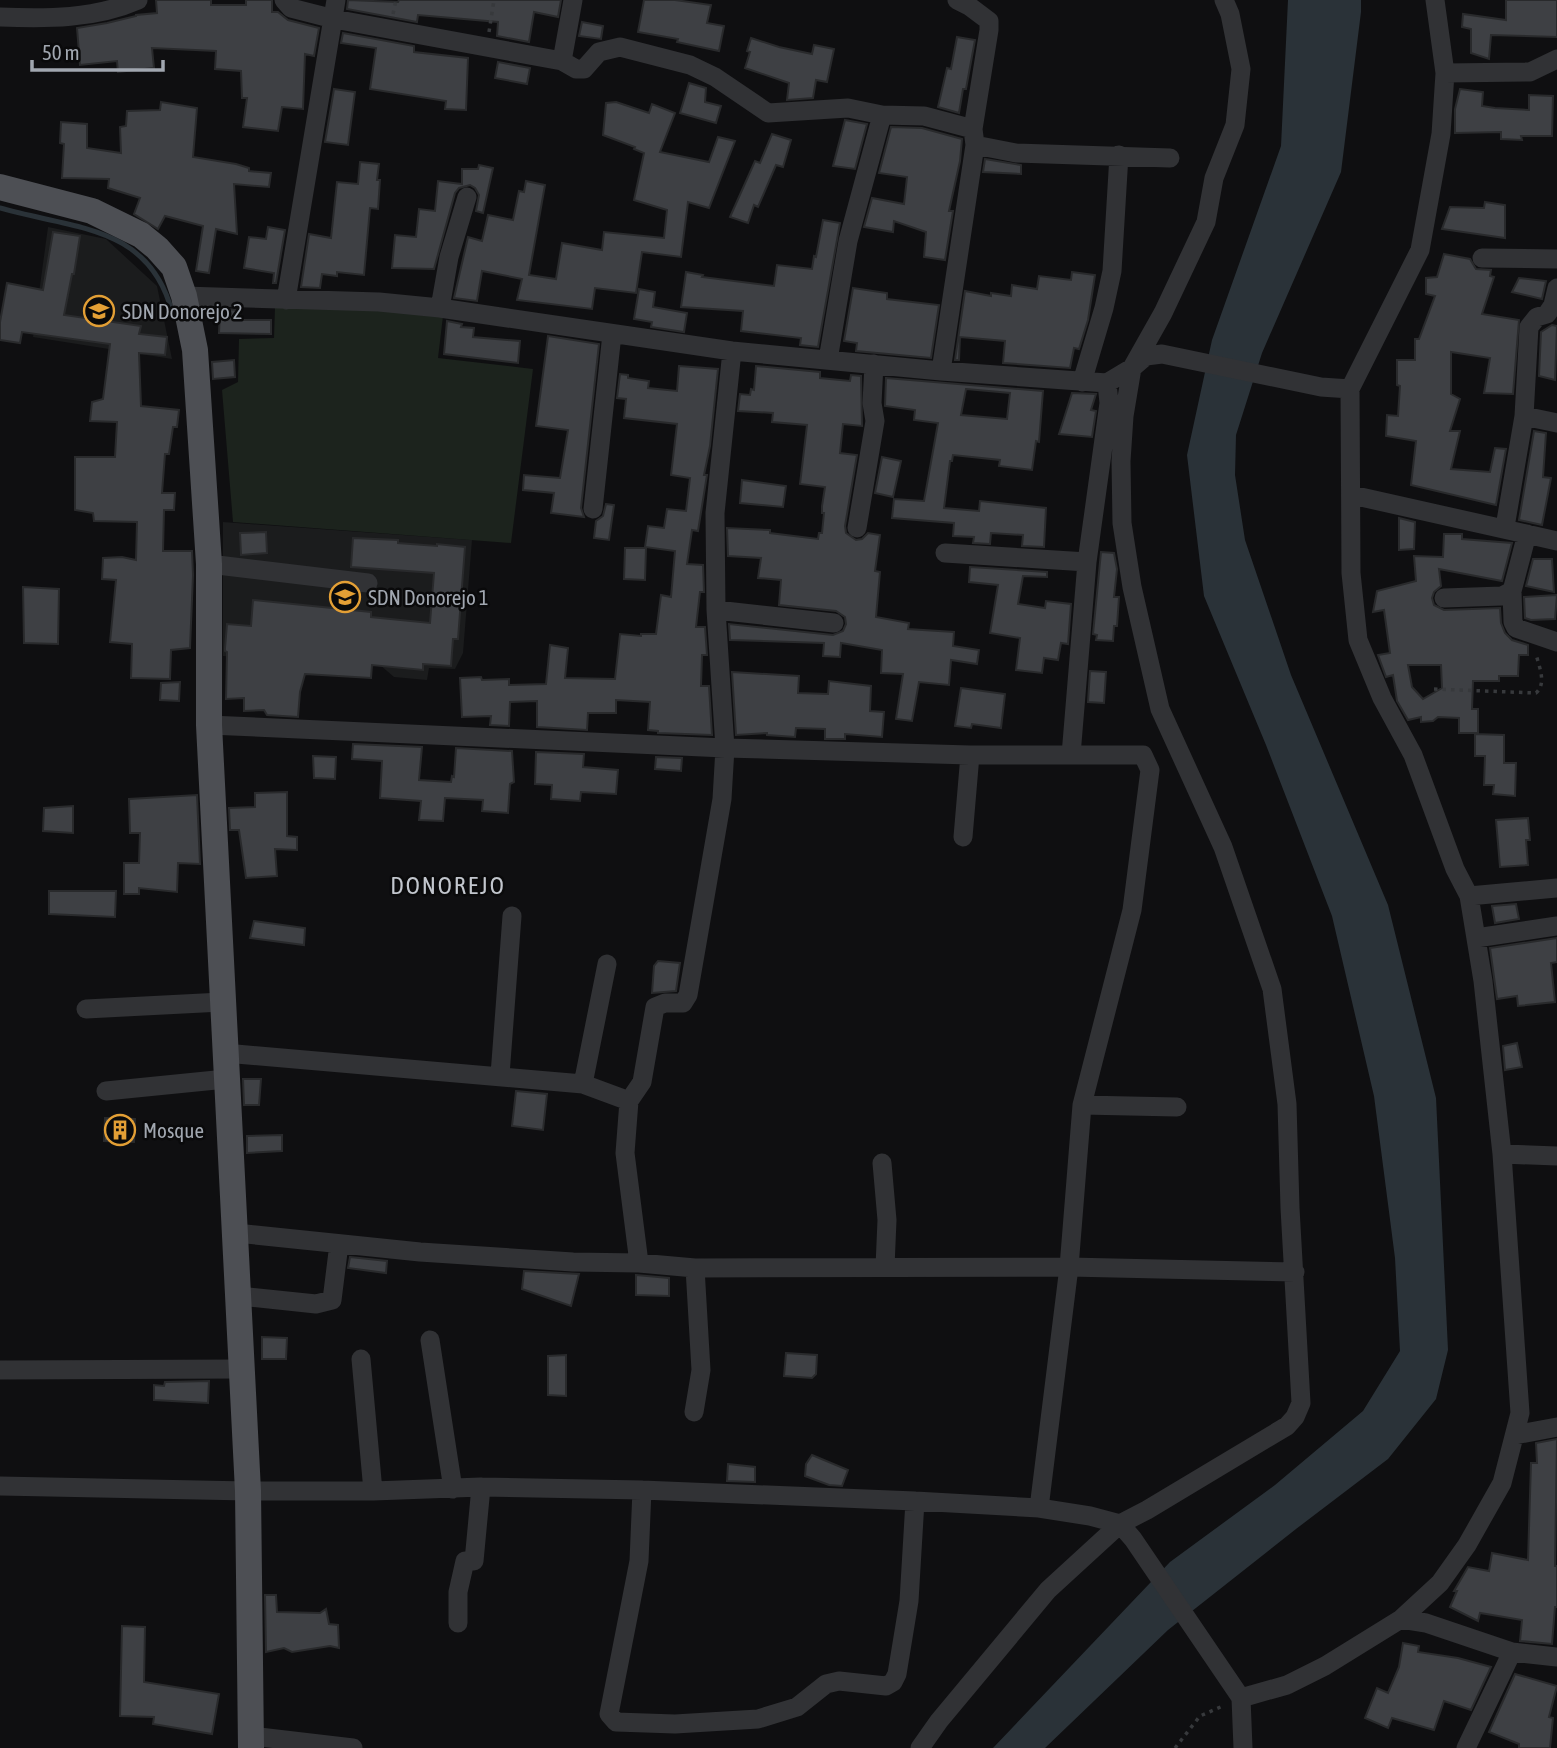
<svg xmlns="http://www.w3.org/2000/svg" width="1557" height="1748" font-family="'Asap Condensed',sans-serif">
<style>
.built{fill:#1b1c1d}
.green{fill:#1c231d}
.water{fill:#2a3238}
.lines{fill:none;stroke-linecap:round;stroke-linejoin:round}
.stream{stroke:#2a3238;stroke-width:5}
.building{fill:#3e4044;stroke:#292a2c;stroke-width:2;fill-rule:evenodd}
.path{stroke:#37393c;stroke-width:3.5;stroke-dasharray:3.5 5;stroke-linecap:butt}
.minor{stroke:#313235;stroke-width:19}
.major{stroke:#4d4f54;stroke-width:26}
.labels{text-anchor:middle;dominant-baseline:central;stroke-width:5;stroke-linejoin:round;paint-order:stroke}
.poi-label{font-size:21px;fill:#a1a7b0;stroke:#0a0a0b;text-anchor:start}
.quarter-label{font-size:24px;letter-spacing:2px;fill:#c2c6cd;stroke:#0a0a0b}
</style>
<rect width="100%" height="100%" fill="#0f0f11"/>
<!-- built -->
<path class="built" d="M48,227L106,239L157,286L172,359L33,337Z
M223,522L472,540L463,653L455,669L429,668L427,680L394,677L380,665L223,656Z"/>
<!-- green -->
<path class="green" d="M275,307L376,309L443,316L438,358L533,369L511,543L233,522L222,390L238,382L239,339L274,338Z"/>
<!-- water -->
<path class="water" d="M1288,0H1361V12L1341,172L1262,353L1236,435L1235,475L1245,540L1291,675L1388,905L1436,1098L1448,1350L1436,1399L1388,1459L1296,1529L1168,1630L1045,1748H993L1170,1562L1275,1485L1363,1411L1400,1351L1395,1258L1374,1096L1332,916L1266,745L1204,596L1187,455L1212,340L1281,146Z"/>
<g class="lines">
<!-- stream -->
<path class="stream" d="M0,208C72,229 149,224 172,312"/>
</g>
<!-- building -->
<path class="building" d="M156,0H211V5H246V0H272V12H278L288,20L319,28L314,56L305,54L303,109L282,107L278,131L243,127L247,98H242L241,71L215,69L216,51L152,48L154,68L118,72L117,61L80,65L77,28L107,23L136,16V15L157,13Z
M348,0L398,2L399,0H561L558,17L534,12L529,42L497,36L498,22L418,15L417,22L347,9Z
M644,0H675L711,5L707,23L724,26L719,51L677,42L678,39L638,32Z
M1506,0H1557V37L1491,35L1489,59L1471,53V29L1462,27L1463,14L1506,20Z
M582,22L603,26L601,39L579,36Z
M343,33L414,46V52L468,58L466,110L445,109L446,101L370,89L376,48L341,43Z
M957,37L975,40L966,89H963L959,113L938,107L947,68L951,69Z
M751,38L779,47L812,54L814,45L834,49L827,82L816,80L813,98L787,100L789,83L745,68L750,52L747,51Z
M498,62L530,68L527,84L495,78Z
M689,83L706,88L705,102L721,106L716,123L680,113Z
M334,89L355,92L348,145L325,142Z
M1460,89L1483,92L1482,106L1495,108L1529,110V95L1553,96L1552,136H1521L1522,140L1501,139V132L1455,133V109Z
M161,102L197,108L193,157L236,164L249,168V171L271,173L269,187L234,184L237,234L216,229L209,273L196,271L203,226L165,216L158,229L134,214L140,198L108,188L109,179L62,178L64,144L60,143L61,122L87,124V148L121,153L120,127L126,126L127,111L160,110Z
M616,102L649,113L652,104L675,113L660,152L709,162L718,137L735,141L709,208L688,202L681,257L642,252L636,293L595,288L592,309L517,300L522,279L482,271L477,301L454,298L468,237L482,241L488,215L513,220L519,191L524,192L526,181L545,185L529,275L556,279L562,243L602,250L604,232L664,238L667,210L634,200L644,153L634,149L635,147L603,135L606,103Z
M845,120L867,124L855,169L833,166Z
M891,127L922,128L962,139L960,161L949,211H953L945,260L924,257L926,232L894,221L893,232L864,227L872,198L904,204L907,177L879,173Z
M772,134L791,140L783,167L776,165L758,207L754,205L748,223L730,217L755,161L760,163Z
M985,159L1021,165V174L983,172Z
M360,162L379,164L377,180H380L378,209L370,208L364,275L337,272V276L322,274L320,288L301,287L309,234L331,238L337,182L358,184Z
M479,165L493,168L483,213L476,211L479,195L475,188L470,185L459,188L455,193L434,269L392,268L395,235L416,237L419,209L435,211L438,181L462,184V169H478Z
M1485,202L1505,205V238L1442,229L1450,207L1484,208Z
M823,220L840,223L818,347L800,345L801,338L741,331L743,311L681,307L686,272L703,275L702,277L774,286L777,265L812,269L814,256L816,257Z
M268,227L285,230L276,283H273L274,273L244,268L249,237L266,239Z
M53,232L80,236L74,274H72L64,315L141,326L139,334L167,337L165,355L139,353L141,406L179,410L177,427H173L169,454H165L162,493H175L174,510H164L163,551H192L193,575L190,648L171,650L170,679L131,678L132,644L110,642L116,580L102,579L103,558L122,557L136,560L137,522L94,521L93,513L75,510V457H115L117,422L90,421L92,402L103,399L110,344L22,332L20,343L0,340V322L7,283L43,290Z
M1444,254L1470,259L1476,269L1491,270L1490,276L1494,277L1482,314L1519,320L1513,394L1484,393L1490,358L1451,352V394L1460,399L1450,431H1460L1451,469L1490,472L1495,448L1506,449L1496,505L1411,485L1416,441L1386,436L1387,415L1398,416L1400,386L1397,385V360H1415V339H1419L1435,296L1426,294V278L1437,277Z
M1072,272L1095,275L1088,320L1079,349L1074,348L1070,368L1003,363L1005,341L960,337L959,360H955L965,291L991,296V293L1011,296L1012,285L1037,289L1039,276L1071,280Z
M1519,278L1546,281L1542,299L1512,292Z
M853,288L887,293V299L939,305L931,358L856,351L857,343L844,341Z
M639,289L655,292L653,307L687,313L684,332L651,327L652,322L634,319Z
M220,309L240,310V320H271V334L219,333Z
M447,321L462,324L461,327L474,328L473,337L520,341L518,363L444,354Z
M1552,325L1557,326L1555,380L1539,376L1541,332Z
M548,336L599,344L581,508L584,517L551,513L554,493L523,490L524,475L560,478L568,430L536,426Z
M234,360L235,377L213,379L212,362Z
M679,366L718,369L710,446L704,475H707L698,531L692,530L687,564L703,565L704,592H700L696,627H705L707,655H702L701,686H709L712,735L658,733V731L648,730L650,702L616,700V713H588L587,730L537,727V701L510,702L509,726L490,725L491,716L462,717L460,678L481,677L482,680L509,679V685L546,684L550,645L568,648L565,678L615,679L620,634L641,636V634H656L661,595L671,597L675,551L645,547L648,526L664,528L667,509L686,511L690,478L671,475L677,424L624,418L626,399L617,398L620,374L628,375V378L649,381L648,388L677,391Z
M756,366L820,372V378L850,381L851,375L861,376L862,426L843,424L840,453L857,455L845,526L846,533L856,540L862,539L868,533L880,535L875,571L880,572L876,617L909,623L908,629L954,632L953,646L979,650L977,664L951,660L949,685L919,682L912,721L896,719L903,674L881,673L882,650L841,643L840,657L823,656L824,643L730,640L729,624L833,635L843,631L846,624L845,617L836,611L779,605L781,580L758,578L761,558L728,556L727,528L770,530V533L818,539L819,533H822L824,513H822V506L825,487L800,484L807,425L772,422L773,413L738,411L740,394L750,395L751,389L754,390Z
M886,378L1043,391L1039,442L1036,441L1032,470L999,466L1000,460L953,455L952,461H950L944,508L979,511L980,501L1046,508L1044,547L1022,546L1023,535L991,533L990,544L973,543L974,537L953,536L954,523L892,518L894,499L924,501L938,423L914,420L915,410L885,406ZM966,389L1010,393L1007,419L961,415Z
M1072,393L1096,394L1091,410L1096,411L1092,437L1059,434Z
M1534,431L1546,433L1543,477L1551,478L1542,525L1519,520Z
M882,457L901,461L893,497L875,493Z
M742,480L786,486L783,507L740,503Z
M606,504L614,505L609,540L594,538L596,521L603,516Z
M1399,518L1415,522L1414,549L1399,550Z
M266,532L267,553L241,555L240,533Z
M1444,534H1462V539L1512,543L1502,581L1439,569L1441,586L1434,592L1432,598L1434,605L1444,610L1500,608L1501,623L1505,633L1512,640L1528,645V655H1519L1518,676H1499V681H1473L1472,709H1478V733H1459V718L1438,717L1433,721L1421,722V717L1408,720L1397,701L1393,675L1386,677L1378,655L1390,653L1384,610L1373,612L1377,591L1416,581L1414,556L1443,557ZM1408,665H1441L1442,688L1423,699L1412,687Z
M353,538L398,540V543L437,546V544L465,547L458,639H453L451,666L423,664V670L372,665L371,678L305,674L300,692L298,717L267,715L264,710L244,711V698L226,699L227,652L225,651V648L227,624L251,626L253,600L371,612V617L430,623L434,573L351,567Z
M625,548H646L645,580L624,579Z
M1101,552L1114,553L1117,569L1114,597H1119L1117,626H1114L1113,641L1096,640L1097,635L1093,634Z
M1533,559H1552L1554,592L1526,586Z
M970,567L1047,572V577L1023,576L1018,604L1045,608L1046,601L1071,604L1068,644L1061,643L1058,660L1044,658L1042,673L1016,670L1020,638L990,633L998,585L969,582Z
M23,587L59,589L58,644L24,643Z
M1557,595L1555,619L1531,620L1525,618L1524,597Z
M1090,671L1106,672L1104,703L1088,702Z
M732,672L799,676L798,693L828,694L829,681L871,686L870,711L884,712L882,737L845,734V739H825V729L796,728L795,737L767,735V733L736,735Z
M180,682L179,701L160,700L161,683Z
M961,688L1005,694L1001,728L972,724L971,728L955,726Z
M1475,734L1504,735V763H1516L1515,796L1493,794L1494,785H1484L1485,756H1475Z
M353,744L422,747L419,780L451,782L452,776L454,777L456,748L512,751L514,782L510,784L508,813L482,811L483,800L445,798L443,821L419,820L421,801L380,798L382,761L352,759Z
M536,752L584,754L583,767L618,770L616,794L581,792L580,801L551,799L552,785L535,784Z
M313,756L336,757L335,779L314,778Z
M656,757L682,758L681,771L655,769Z
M287,792V836L297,837V850L275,849L277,876L246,878L239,830H230L229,808L255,807V793Z
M197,795L200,864L178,863L177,892L139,888V894H124V863H139L140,833H130L129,799Z
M73,806V833L43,831L44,808Z
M1528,818L1530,840H1526L1528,865L1500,867L1496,820Z
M49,891H116L115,917L49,914Z
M1516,904L1519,919L1495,923L1492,906Z
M254,921L305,928L304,945L250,938Z
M1557,938V962L1551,963L1555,1002L1518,1006L1517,996L1497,999L1490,948Z
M658,961L680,963L676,991L652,993L654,966Z
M1517,1043L1522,1067L1505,1070L1503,1046Z
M243,1079H261L259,1105H244Z
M516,1091L547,1094L543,1130L512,1126Z
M105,1118L135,1119L134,1142L104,1141Z
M282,1135V1151L247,1153V1136Z
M350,1257L387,1261L386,1273L348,1268Z
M524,1271L579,1274L571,1306L522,1289Z
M636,1275L669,1278V1296L636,1295Z
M262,1337L287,1338L286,1359H262Z
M786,1353L817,1355L816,1374L812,1378L784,1376Z
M566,1355V1396L548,1395V1356Z
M209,1381L208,1403L154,1400V1385L164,1386L165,1382Z
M1557,1439L1555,1566H1557V1607H1555L1552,1644L1520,1641L1522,1620L1480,1613L1478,1621L1450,1607L1457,1591H1454L1468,1567L1489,1571L1492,1553L1528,1560L1531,1463H1537L1536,1443Z
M812,1455L848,1470L842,1486L829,1485L805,1476L806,1464Z
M728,1464L755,1467V1482L727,1481Z
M265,1595H276L277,1612L320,1613L326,1609L329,1624L338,1625L339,1648L330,1646L292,1652L284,1648L266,1652Z
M122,1626L145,1627L144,1682L219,1694L212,1734L153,1724L154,1717L120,1716Z
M1403,1643L1419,1646L1418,1652L1458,1658L1491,1667L1471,1710L1444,1701L1434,1730L1392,1718L1388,1728L1365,1718L1377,1688L1388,1693L1399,1667Z
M1515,1674L1557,1686L1549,1717L1553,1718L1550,1748H1519V1744L1489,1732Z"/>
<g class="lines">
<!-- path -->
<path class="path" d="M393,14L396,0
M489,32L494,0
M1434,689L1536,693C1547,683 1539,667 1536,654
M1175,1748L1200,1716L1225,1705"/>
<!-- minor -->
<path class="minor" d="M284,0L291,8L334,19L562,61L576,69H584L599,52L620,47L690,65L715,77L768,113L848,108L882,115L924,116L973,129
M0,17C46,19 95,19 138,0
M562,61L573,0
M1445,73L1530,72L1557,59
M975,145L1016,153L1170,158
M1482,258L1557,259
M184,296L379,302L440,308L732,351L941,371L1107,383L1132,368L1146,356L1162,354L1321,387L1350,389
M286,300L336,0
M440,308L449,257L467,197
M828,360L848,241L882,115
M941,371L975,145L973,129L989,30V21L969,6L957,0
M1082,382L1104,308L1112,271L1119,155
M1524,416L1557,423
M1352,495L1557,541
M593,509L612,334
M1505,527L1524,416L1529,327L1537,317L1547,314L1553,305L1557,288
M857,528L875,421L872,403L874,364
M945,553L1087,562
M209,564L368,583
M1512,591L1513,622L1516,628L1557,642
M1444,598L1502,596L1512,591L1527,534
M716,610L834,623
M209,725L725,748L970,755H1143L1150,770L1132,910L1082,1105L1069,1267L1295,1272
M1071,755L1087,562L1109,403L1107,383
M963,837L970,755
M1469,896L1557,888
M1476,938L1557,926
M86,1009L222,1002
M225,1053L583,1084L629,1101L625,1153L639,1263
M500,1075L512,916
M583,1084L607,964
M106,1091L226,1079
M629,1101L642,1082L655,1007L665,1003H683L688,995L722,799L725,748L716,610L715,513L732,351
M1082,1105L1177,1107
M1502,1154L1557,1156
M882,1163L887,1220L885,1267
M236,1233L420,1252L573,1262L639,1263L695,1268L1069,1267L1039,1508
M239,1296L316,1304L332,1300L339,1244
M430,1340L453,1489
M361,1359L373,1491
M0,1370L242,1369
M694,1412L701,1370L695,1268
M1515,1435L1557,1427
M0,1486L248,1491H373L481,1487L642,1490L915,1501L1039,1508L1090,1516L1120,1524L1133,1539L1241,1698
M642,1490L639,1561L609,1714L616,1722L675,1724L758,1719L797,1707L826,1684L839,1681L886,1686L893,1682L897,1674L909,1601L915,1501
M1401,1619L1426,1623L1512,1652L1557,1657
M458,1623V1592L465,1561H474L481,1487
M252,1736L353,1748
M920,1748L939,1721L1048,1590L1120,1524L1147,1510L1287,1426L1295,1417L1301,1403L1290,1208L1287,1104L1272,989L1223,847L1160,709L1132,587L1122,523L1121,461L1124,416L1132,368L1163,313L1206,222L1214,178L1235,125L1241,69L1230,14L1224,0
M1243,1748L1241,1698L1287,1685L1325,1666L1401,1619L1440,1583L1467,1545L1502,1483L1520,1413L1502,1154L1483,981L1469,896L1455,869L1413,755L1382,698L1358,640L1351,573L1350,389L1420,250L1441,134L1445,73L1435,0
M1466,1748L1512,1652"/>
<!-- major -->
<path class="major" d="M0,187L92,211L141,235L157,248L174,267L184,296L195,350L209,564V725L248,1491L251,1748"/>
</g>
<!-- icons -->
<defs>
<g id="school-ring" transform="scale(1.575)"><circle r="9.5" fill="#0a0a0b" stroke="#e39f35" stroke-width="1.5"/><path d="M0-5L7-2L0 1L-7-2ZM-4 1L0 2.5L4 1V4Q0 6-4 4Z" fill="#e39f35"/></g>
<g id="building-ring" transform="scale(1.575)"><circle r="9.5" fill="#0a0a0b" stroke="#e39f35" stroke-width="1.5"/><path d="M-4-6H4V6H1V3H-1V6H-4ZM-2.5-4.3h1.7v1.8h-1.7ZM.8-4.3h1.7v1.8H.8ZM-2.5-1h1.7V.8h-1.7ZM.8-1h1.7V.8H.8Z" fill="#e39f35"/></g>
</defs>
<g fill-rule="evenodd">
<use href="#school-ring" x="99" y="311"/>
<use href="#school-ring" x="345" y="597"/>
<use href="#building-ring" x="120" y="1130"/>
</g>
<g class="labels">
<!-- poi labels -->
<g class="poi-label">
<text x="122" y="311">SDN Donorejo 2</text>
<text x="368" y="597">SDN Donorejo 1</text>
<text x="143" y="1130">Mosque</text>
</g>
<!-- quarter labels -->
<g class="quarter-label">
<text x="448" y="885">DONOREJO</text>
</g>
</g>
<!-- scale -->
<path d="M32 60v10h131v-10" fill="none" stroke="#a1a7b0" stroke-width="3.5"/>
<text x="42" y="60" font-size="21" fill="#a1a7b0" stroke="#0a0a0b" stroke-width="5" paint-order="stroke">50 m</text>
</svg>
